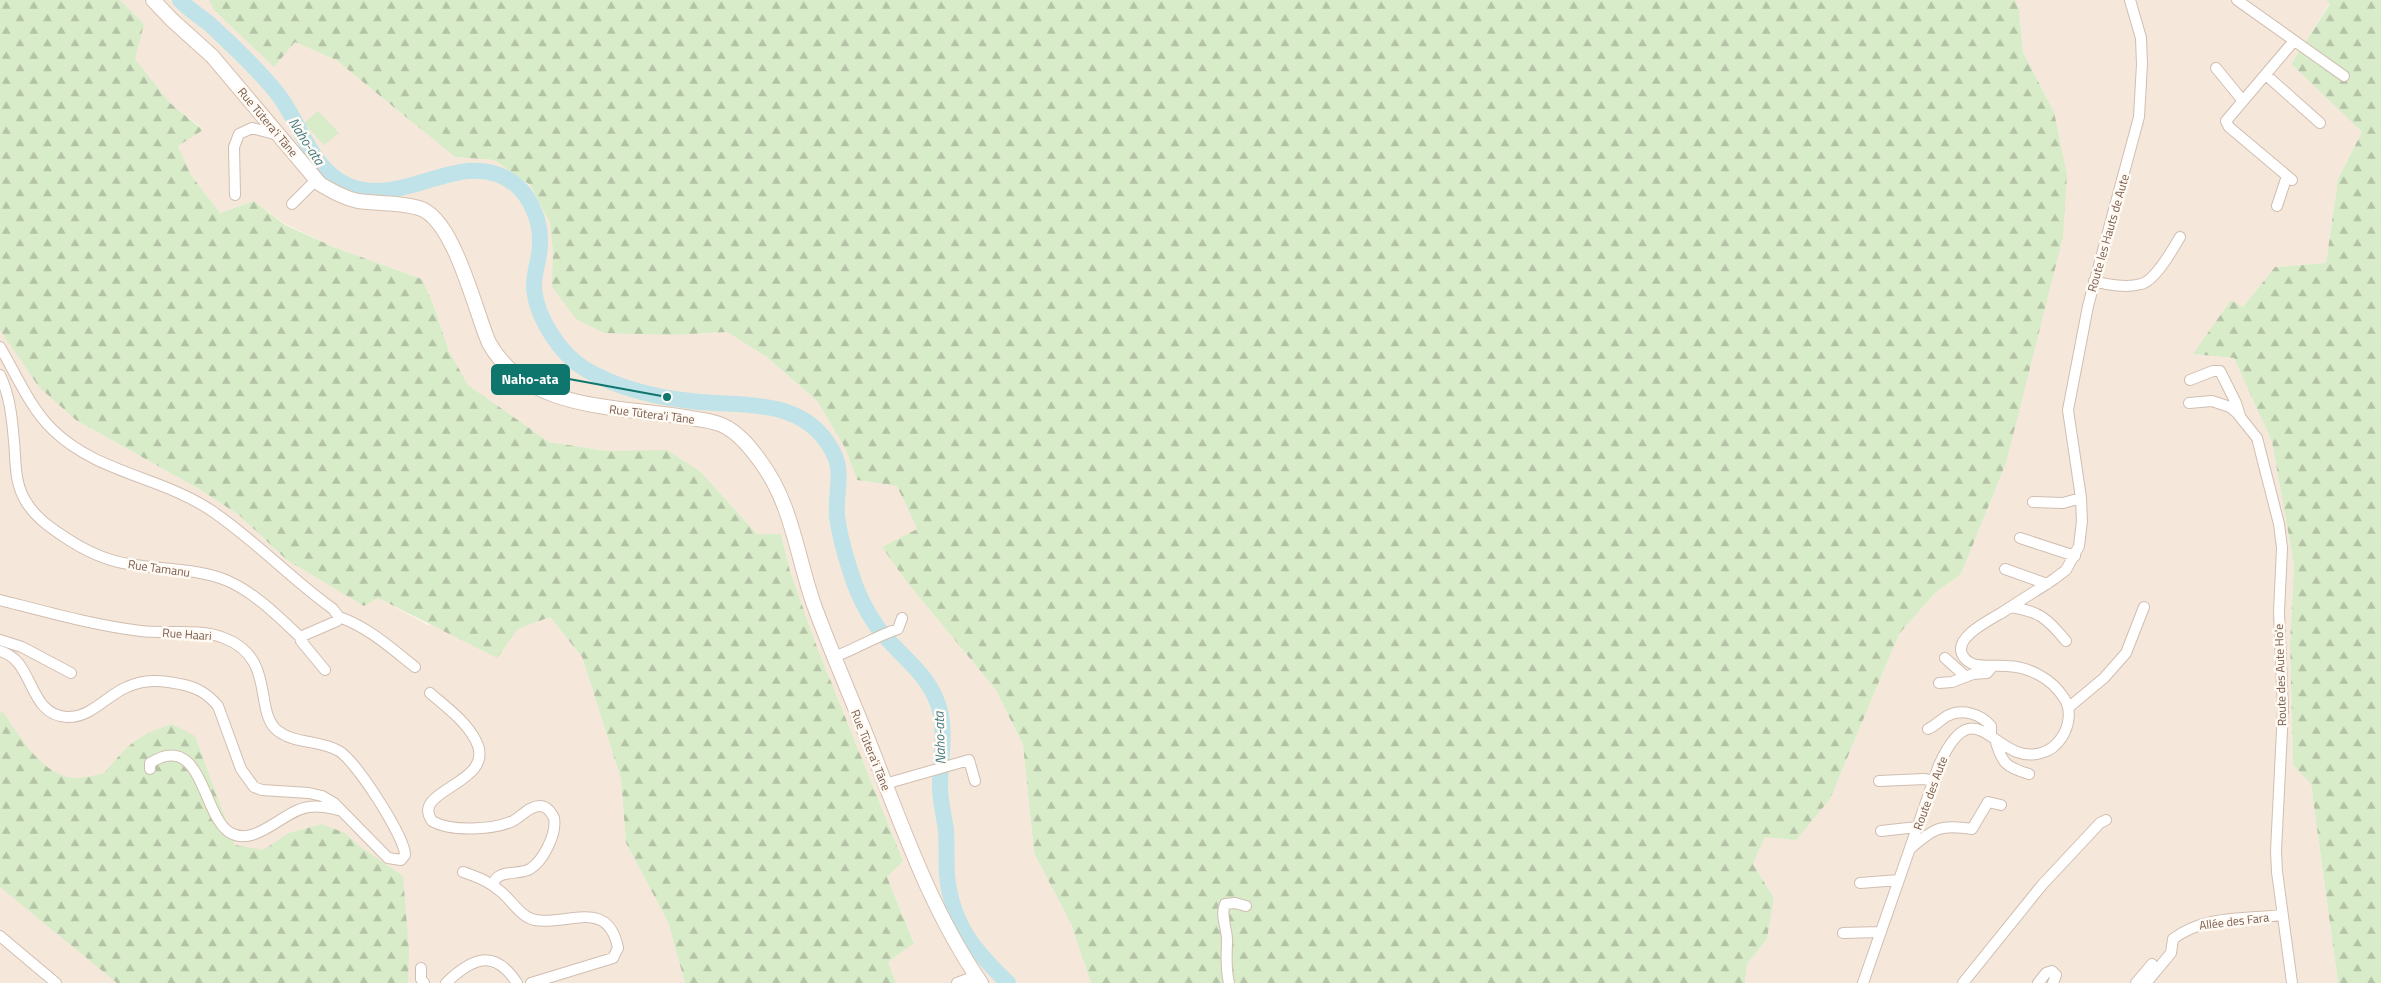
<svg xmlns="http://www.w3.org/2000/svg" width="2381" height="983" font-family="'Titillium Web',sans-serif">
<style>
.residential{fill:#f5e8da}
.grass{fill:#d8ecc9}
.forest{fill:url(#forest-firs)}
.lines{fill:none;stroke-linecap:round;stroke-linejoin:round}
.river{stroke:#bfe3e8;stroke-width:16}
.street-casing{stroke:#d1beb0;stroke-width:12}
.secondary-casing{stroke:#d6c0b0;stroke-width:16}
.street{stroke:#fff;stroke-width:10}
.secondary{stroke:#fff;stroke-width:14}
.labels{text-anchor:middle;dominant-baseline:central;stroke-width:5;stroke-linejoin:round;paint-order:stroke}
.street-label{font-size:12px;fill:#7a5c4d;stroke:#fffaf3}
.water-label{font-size:14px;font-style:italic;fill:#437c86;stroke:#fffaf3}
.leader{fill:none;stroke:#0f766e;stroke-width:2}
.callout-dot{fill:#0f766e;stroke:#fffaf3;stroke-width:2}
.callout{fill:#0f766e;stroke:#0f766e;stroke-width:2}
.callout-label{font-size:14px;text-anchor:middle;font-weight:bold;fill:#fff}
</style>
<defs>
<pattern id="forest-firs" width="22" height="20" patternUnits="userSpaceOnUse" patternTransform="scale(1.25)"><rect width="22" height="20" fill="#d8ecc9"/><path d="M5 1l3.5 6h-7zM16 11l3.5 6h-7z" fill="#b4c2a5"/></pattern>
</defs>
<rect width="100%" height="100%" fill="#fdf6ec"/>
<!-- residential -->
<path class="residential" d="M120,0H209L214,10L274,66L295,42L336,60L455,157L494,160L530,186L550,223L553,253L672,335L727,332L768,358L817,401L845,448L857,480L897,486L917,529L882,547L906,581L996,690L1023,745L1034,853L1071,924L1091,983H896L888,962L914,942L887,877L903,861L815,642L790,571L781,534H757L701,472L667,451H607L549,442L508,414L468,385L449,351L433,304L422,279L336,248L285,224L254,201L220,213L191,175L178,146L203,129L170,103L134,59L144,24Z
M2015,0H2326L2330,3L2291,64L2362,132L2338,179L2326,263L2275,267L2243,307L2231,300L2194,354L2234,358L2272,442L2294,565L2290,644L2293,765L2311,784L2338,983H1745L1747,964L1767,939L1774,898L1753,864L1765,837L1830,799L1899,634L1936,592L1961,574L2006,463L2028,370L2054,112L2023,52L2019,10Z
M0,330L76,420L199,489L239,515L287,560L378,598L428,625L518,629L550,617L582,657L621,779L626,843L668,922L685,983H0Z"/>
<!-- grass -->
<path class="grass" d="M318,111L339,133L324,145L304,123Z"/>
<!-- forest -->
<path class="forest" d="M0,0H120L144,24L135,59L170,103L203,130L178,146L191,175L220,213L254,201L285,225L336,248L422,279L433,304L449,351L468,385L549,442L607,451L667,450L701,472L757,534H781L790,571L815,642L903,861L887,877L914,943L888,962L896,983H685L668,922L626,843L621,779L582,657L550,617L518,629L497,658L378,598L364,606L287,560L239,515L199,489L76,420L39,387L0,330Z
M209,0H2015L2019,10L2023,52L2054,112L2067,175L2063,237L2006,463L1961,574L1936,592L1899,634L1830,799L1796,840L1765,837L1753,864L1774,898L1767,939L1747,964L1745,983H1091L1071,924L1034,853L1023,745L996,690L906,581L882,547L917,529L897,486L857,480L845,448L817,401L768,358L727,332L672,335L604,333L576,319L552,287L553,253L550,223L530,185L494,160L455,157L336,60L295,42L274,67L214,10Z
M2326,0H2381V983H2338L2311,784L2293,765L2290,644L2294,565L2272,442L2234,358L2193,354L2231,300L2243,307L2275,267L2326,263L2338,179L2362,132L2291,64L2330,4Z
M3,712C20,736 40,774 73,778C82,779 95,775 104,773C128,745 137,735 172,724L195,736L235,845L263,850L289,833L322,824L345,833L359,846L403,876L409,950L408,983H117L0,887V713Z"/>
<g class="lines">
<!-- river -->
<path class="river" d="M180,0C190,11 204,18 215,29C236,49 259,70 277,93C301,123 311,171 349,186C406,209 463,144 515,184C532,198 541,223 540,244C540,259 533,274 534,289C537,318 560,354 585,369C617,388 654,397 691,401C737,407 792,397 824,438C848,469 835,483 837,516C839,533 844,551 849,567C855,588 865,610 878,628C900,657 931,674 940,711C946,735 940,762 940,786C940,801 944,816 946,830C947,845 946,861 947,875C952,925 974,950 1008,983"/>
<!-- street casing -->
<g class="street-casing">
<path id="street" d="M2237,0L2344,76
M2216,68L2243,101
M2266,75L2320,123
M2292,180L2229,127L2226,121L2293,42
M235,195L234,147L239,134L252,128L278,135
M292,204L316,180
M2277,206L2287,176
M2094,281C2107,285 2128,288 2141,284C2155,281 2173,249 2180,237
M0,347C16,374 30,408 53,430C97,473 162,477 212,511C255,540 291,579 333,609L339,617L337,621L300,637C279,617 255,593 228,581C198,568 161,570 128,564C104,560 82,549 63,536C48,526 34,516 25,500C14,481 16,461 14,441C12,418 10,396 0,375
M2190,380L2213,371H2220L2236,403L2240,416
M2189,403L2212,401L2230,407L2237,413L2257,438L2279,524L2282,548L2279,612L2283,710L2276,851L2277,872L2292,983
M2033,502L2063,503L2081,498
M2020,538L2075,556
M2005,569L2047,584
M0,600C47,612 93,625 141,631C167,634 199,628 224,638C277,658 253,712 278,731C295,744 320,740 339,751C356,761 405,837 405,855L401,860L388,858L334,803L322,796L309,793L262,790L254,787L241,769L218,706C207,693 196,687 180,684C161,680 145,679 127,687C107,695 91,718 67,717C27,715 35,660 0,651
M2010,607C2039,611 2047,618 2066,641
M339,617C368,627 391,648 415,667
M300,637L301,641L325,670
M0,640L22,647L71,673
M834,657C856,649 876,636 898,629L902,618
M1945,658L1965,676
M1939,683L1952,682L1973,674L1987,673L1993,666
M430,693C446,707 466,721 476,741C498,784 409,789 432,821C451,832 493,830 513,821C522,816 529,806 540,806C547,806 551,812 554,818C557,834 543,861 530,869C518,876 497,868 493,885
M2068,708L2104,678L2126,653L2144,607
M1928,729C1935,726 1940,720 1947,716C1962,708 1981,714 1991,726V735
M1995,739C2002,763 2005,767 2029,774
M150,769V763C202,730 202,814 229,832C255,849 283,810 309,807C319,805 329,808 339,810
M1879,781L1924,779L1934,781
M885,784L969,760L975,781
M1881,831L1917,827
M1911,848C1934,828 1941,824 1972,829L1988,802L2001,805
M463,872C477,877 489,881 500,891C512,900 520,917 535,920C567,926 608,897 618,948L613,958L531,983
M1860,883L1899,880
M1843,933L1880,932
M0,936L56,983
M421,968V979L424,983
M446,983C472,958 494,948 517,983
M957,983L976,976
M1229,983C1225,966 1227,956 1227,940C1227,928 1220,915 1225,904L1235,903L1246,906
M1863,983L1939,765C1976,683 1995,767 2041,753C2049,751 2057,745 2062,737C2069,726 2072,710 2064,698C2052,679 2030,667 2007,666C1996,665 1983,667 1973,664C1968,662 1964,659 1962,654C1954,636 1994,618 2006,610C2022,599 2038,590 2054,579L2066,570L2079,546L2082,521L2081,498L2068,410L2088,306L2139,117L2142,64L2141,38L2130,0
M1963,983L2042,885L2100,823L2106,820
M2038,983L2046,973L2052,971L2056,975L2053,983
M2136,983L2152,964
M2146,983L2171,953L2173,939C2204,915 2245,919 2282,915"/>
</g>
<!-- secondary casing -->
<g class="secondary-casing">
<path id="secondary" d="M153,0L172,20L212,56L320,184C332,191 344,198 358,201C378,204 399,202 419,208C454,218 475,311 489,343C527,411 618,406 684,417C696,419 711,420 722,425C738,432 750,447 760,461C792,503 797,557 814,605C833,657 856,708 876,760C906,837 934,915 981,983"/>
</g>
<!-- street -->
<use href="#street" class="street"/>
<!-- secondary -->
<use href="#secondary" class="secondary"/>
</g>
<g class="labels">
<!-- street labels -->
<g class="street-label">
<text transform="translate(268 122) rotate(50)">Rue Tūtera'i Tāne</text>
<text transform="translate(2108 233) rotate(-74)">Route les Hauts de Aute</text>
<text transform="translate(652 414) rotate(7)">Rue Tūtera'i Tāne</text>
<text transform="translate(159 568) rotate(8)">Rue Tamanu</text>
<text transform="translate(187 634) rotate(4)">Rue Haari</text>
<text transform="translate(2280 675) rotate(-92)">Route des Aute Ho'e</text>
<text transform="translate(871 750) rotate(68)">Rue Tūtera'i Tāne</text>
<text transform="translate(1930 793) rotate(-70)">Route des Aute</text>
<text transform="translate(2234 921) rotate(-7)">Allée des Fara</text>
</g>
<!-- water labels -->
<g class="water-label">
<text transform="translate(307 141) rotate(57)">Naho-ata</text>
<text transform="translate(939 738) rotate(-92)">Naho-ata</text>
</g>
</g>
<!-- callouts -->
<path class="leader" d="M667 397L569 379"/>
<circle class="callout-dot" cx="667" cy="397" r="5"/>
<rect class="callout" x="492" y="365" width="77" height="29" rx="5"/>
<g class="callout-label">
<text x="530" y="384">Naho-ata</text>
</g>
</svg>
